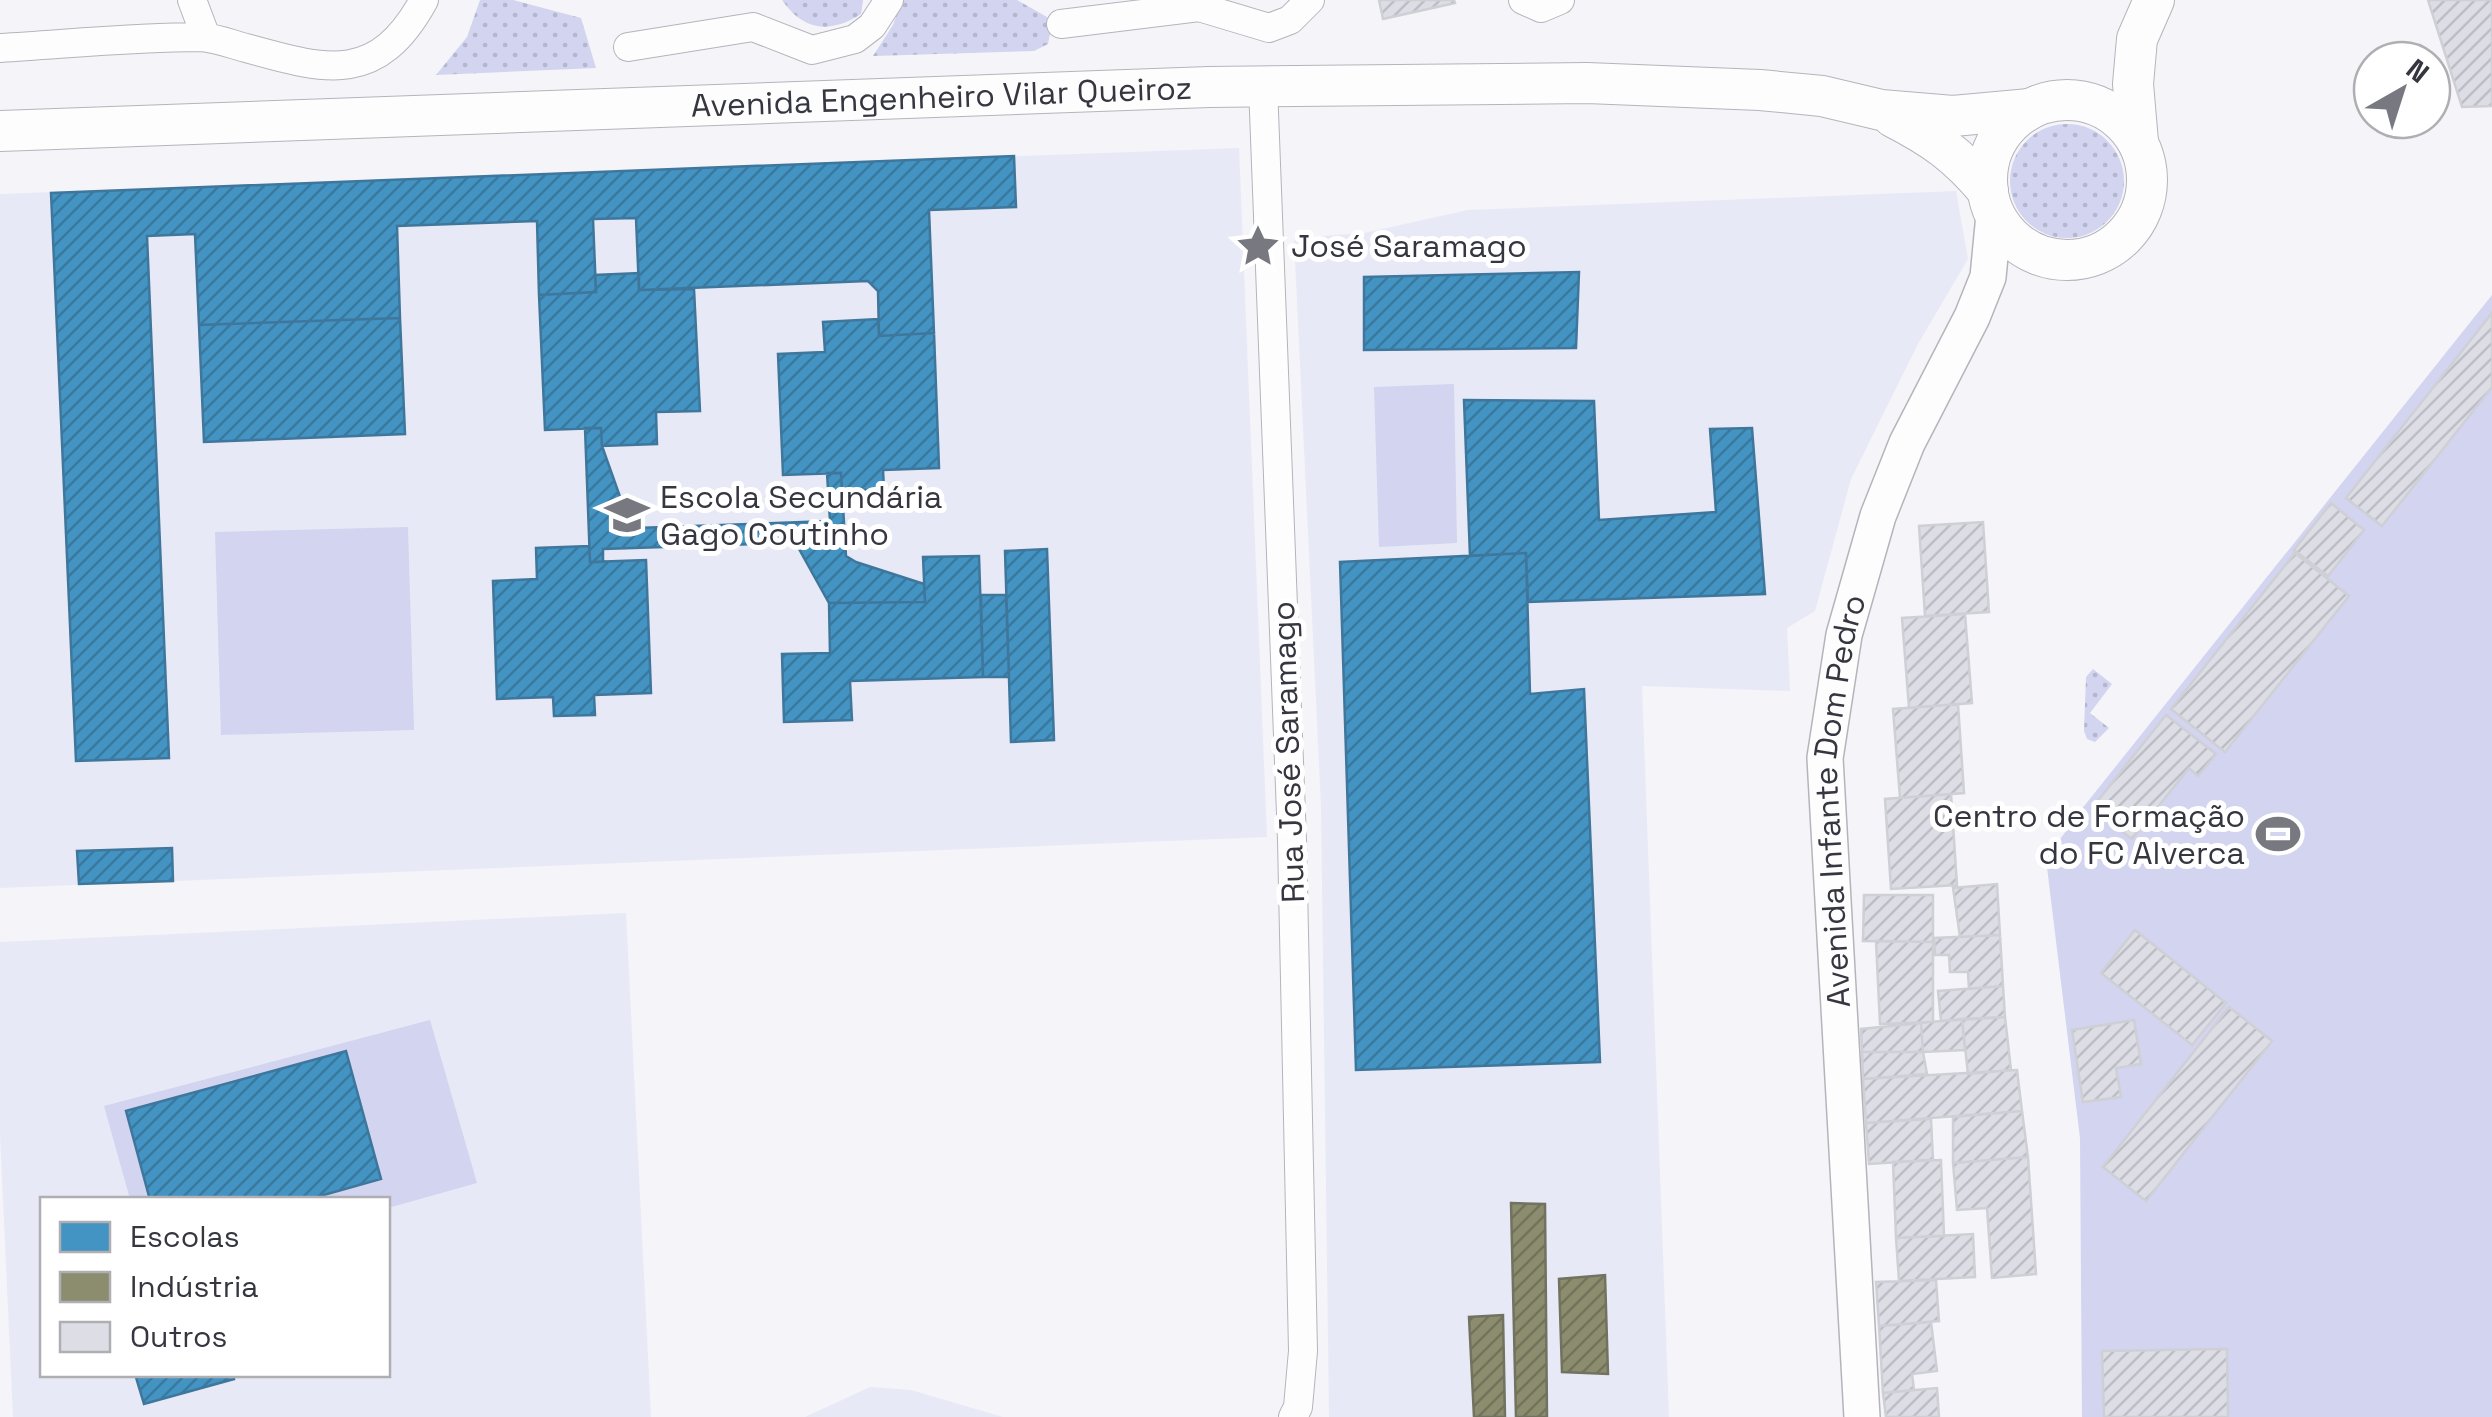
<svg xmlns="http://www.w3.org/2000/svg" width="2492" height="1417" font-family="'Space Grotesk',sans-serif">
<style>
.built{fill:#e8e9f6;fill-rule:evenodd}
.grass{fill:url(#grass-dots)}
.pitch{fill:#d2d4f0}
.schools{fill:url(#schools-hatch);stroke:#3f779c;stroke-width:2.5}
.industry{fill:url(#industry-hatch);stroke:#727260;stroke-width:2.5}
.building{fill:url(#building-hatch);stroke:#cfcfd6;stroke-width:2.5}
.lines{fill:none;stroke-linecap:round;stroke-linejoin:round}
.minor-casing{stroke:#b4b4bb;stroke-width:30}
.tertiary-casing{stroke:#b4b4bb;stroke-width:38}
.secondary-casing{stroke:#b4b4bb;stroke-width:42}
.minor{stroke:#fdfdfe;stroke-width:28}
.tertiary{stroke:#fdfdfe;stroke-width:35}
.secondary{stroke:#fdfdfe;stroke-width:40}
.labels{text-anchor:middle;dominant-baseline:central;stroke-width:10;stroke-linejoin:round;paint-order:stroke}
.street-label{font-size:32px;fill:#363640;stroke:#fff}
.poi-label{font-size:32px;fill:#363640;stroke:#fff;text-anchor:start}
</style>
<defs>
<pattern id="grass-dots" width="8" height="8" patternUnits="userSpaceOnUse" patternTransform="scale(2.5)"><rect width="8" height="8" fill="#d2d4f0"/><path d="M2 2h.1M6 6h.1" fill="none" stroke="#b5b7cf" stroke-width="1.8" stroke-linecap="round"/></pattern>
<pattern id="schools-hatch" width="6" height="6" patternUnits="userSpaceOnUse" patternTransform="scale(2.5)"><rect width="6" height="6" fill="#4393c3"/><path d="M-1 1l2-2M0 6l6-6M5 7l2-2" fill="none" stroke="#3979a0"/></pattern>
<pattern id="industry-hatch" width="6" height="6" patternUnits="userSpaceOnUse" patternTransform="scale(2.5)"><rect width="6" height="6" fill="#8c8c6e"/><path d="M-1 1l2-2M0 6l6-6M5 7l2-2" fill="none" stroke="#73735c"/></pattern>
<pattern id="building-hatch" width="6" height="6" patternUnits="userSpaceOnUse" patternTransform="scale(2.5)"><rect width="6" height="6" fill="#dddde6"/><path d="M-1 1l2-2M0 6l6-6M5 7l2-2" fill="none" stroke="#bebec6"/></pattern>
</defs>
<rect width="100%" height="100%" fill="#f4f4f9"/>
<!-- built -->
<path class="built" d="M1239,148L1267,837L0,888V194Z
M1956,191L1968,259L1918,344L1851,479L1815,611L1787,628L1790,691L1642,686L1669,1417H1329L1321,806L1294,238L1364,233L1468,210Z
M626,913L651,1417H13L0,1135V942ZM42,1200H388V1374H42Z
M870,1387L911,1390L1003,1417H805Z"/>
<!-- grass -->
<path class="grass" d="M480,0H513L581,18L596,68L436,75L467,37Z
M782,0H863V1L861,14C830,34 803,31 782,0Z
M902,0H1017L1047,17L1051,29L1048,44L1034,51L873,56L893,25Z
M2010 181a57 57 0 1 1 114 0a57 57 0 1 1-114 0Z
M2093,669L2112,684L2090,713L2109,728L2095,742L2087,739L2084,731L2086,677Z"/>
<!-- pitch -->
<path class="pitch" d="M2492,295V1417H2082L2080,1138L2046,859L2081,810Z
M1454,384L1457,543L1379,547L1374,387Z
M408,527L414,730L221,735L215,532Z
M430,1020L477,1183L388,1208V1200L130,1199L104,1106Z"/>
<!-- schools -->
<path class="schools" d="M1014,156L1016,207L929,210L934,333L879,336L878,291L868,281L639,290L636,218L593,219L596,292L539,295L537,221L397,226L400,318L199,325L195,234L147,236L169,758L76,761L51,193Z
M1579,272L1576,348L1364,350V277Z
M639,273V290L694,289L700,411L656,412L657,444L602,446L601,428L545,430L539,295L596,292L595,275Z
M400,318L405,434L204,442L199,325Z
M878,319L879,336L934,333L939,468L883,470L884,489L842,491L841,473L783,475L778,354L825,352L823,322Z
M1464,400L1594,401L1599,520L1716,512L1710,429L1752,428L1765,594L1528,602L1526,553L1470,556Z
M585,428H601L602,446L629,522L636,528L830,521L827,473H841L846,556L856,562L924,584L925,602L829,603L799,549L786,543L603,549V562H590Z
M589,546L590,562L646,560L651,693L594,695L595,715L554,716L553,697L497,699L493,581L537,579L536,548Z
M1047,549L1054,740L1011,742L1005,551Z
M1526,553L1530,694L1584,689L1600,1062L1356,1070L1340,562Z
M979,556L983,677L850,681L852,720L784,722L782,654L830,653L829,603L925,602L923,557Z
M981,595H1006L1009,677H983Z
M172,848L173,881L79,884L77,851Z
M346,1051L381,1179L306,1200H150L126,1111Z
M135,1374H233L234,1379L144,1404Z"/>
<!-- industry -->
<path class="industry" d="M1511,1203L1545,1204L1547,1417H1516Z
M1605,1275L1608,1374L1562,1372L1559,1279Z
M1503,1315L1505,1417H1474L1469,1317Z"/>
<!-- building -->
<path class="building" d="M1379,0H1454L1455,3L1383,19Z
M2428,0H2492V106L2462,107Z
M2492,313V387L2382,526L2346,498Z
M2331,503L2364,530L2328,576L2294,550Z
M1983,522L1989,612L1925,616L1919,526Z
M2295,553L2349,596L2225,752L2171,709Z
M1965,614L1972,703L1909,708L1902,618Z
M1958,704L1964,793L1900,798L1893,709Z
M2166,715L2216,754L2198,776L2189,768L2132,839L2092,808Z
M1951,794L1957,885L1891,889L1885,799Z
M1997,884L2000,935L1960,937L1953,888Z
M1864,895H1933V942L1863,941Z
M2135,930L2226,1003L2192,1045L2101,973Z
M2000,935L2003,986L1969,989L1968,972H1950L1949,955H1935L1934,938Z
M1876,941L1933,942V1022L1880,1024Z
M2003,986L2005,1017L1941,1021L1938,991Z
M2229,1007L2272,1041L2146,1201L2103,1167Z
M2005,1017L2011,1070L1968,1074L1962,1019Z
M1962,1019L1965,1050L1923,1052L1921,1023Z
M2134,1020L2141,1064L2116,1068L2121,1097L2083,1102L2072,1030Z
M1921,1023L1923,1052H1862L1861,1029Z
M1862,1052H1923L1927,1074L1863,1079Z
M2017,1070L2022,1111L1866,1123L1863,1079Z
M2022,1111L2028,1157L1953,1163V1117Z
M1931,1119L1933,1160L1869,1164L1866,1123Z
M2028,1157L2036,1274L1992,1278L1987,1208L1957,1210L1953,1163Z
M1941,1160L1944,1236L1896,1238L1893,1162Z
M1973,1234L1975,1277L1899,1281L1896,1238Z
M1936,1280L1939,1321L1879,1326L1876,1282Z
M1931,1322L1937,1371L1912,1374L1914,1390L1883,1393L1879,1326Z
M2227,1349L2228,1417H2104L2102,1351Z
M1937,1388L1939,1417H1886L1883,1393Z"/>
<g class="lines">
<!-- minor casing -->
<g class="minor-casing">
<path id="minor" d="M192,0L206,37
M1523,0L1541,8L1560,0
M1061,24L1199,7L1269,28L1290,20L1310,0
M628,47L753,27L812,50L855,39L872,26L889,0
M0,48C67,44 134,37 201,37C216,38 231,44 246,48C326,70 377,86 424,0
M1263,86L1292,840L1303,1351L1298,1407L1293,1417"/>
</g>
<!-- tertiary casing -->
<g class="tertiary-casing">
<g id="tertiary">
<path id="s1" d="M1862,1417L1825,758L1844,635L1878,516L1907,443L1972,317L1988,277L1994,215"/>
</g>
</g>
<!-- secondary casing -->
<g class="secondary-casing">
<g id="secondary">
<circle cx="2067" cy="180" r="80"/>
<path d="M1893,117C1934,138 1958,155 1988,191"/>
<path id="s2" d="M0,131L1209,87L1587,83L1760,90L1822,96L1881,110L1953,116L2030,109"/>
<path d="M2138,142L2133,84L2137,39L2154,0"/>
</g>
</g>
<!-- minor -->
<use href="#minor" class="minor"/>
<!-- tertiary -->
<use href="#tertiary" class="tertiary"/>
<!-- secondary -->
<use href="#secondary" class="secondary"/>
</g>
<!-- icons -->
<defs>
<g id="sight-bare" transform="scale(3.45)"><path d="M0-6L1.8-2.2L6-1.7L2.9 1.2L3.7 5.4L0 3.3L-3.7 5.4L-2.9 1.2L-6-1.7L-1.8-2.2Z" fill="#787881" stroke="#fff" stroke-width="2.5" paint-order="stroke"/></g>
<g id="school-bare" transform="scale(3.45)"><path d="M0-5L7-2L0 1L-7-2ZM-4 1L0 2.5L4 1V4Q0 6-4 4Z" fill="#787881" stroke="#fff" stroke-width="2.5" paint-order="stroke"/></g>
<g id="stadium-bare" transform="scale(3.45)"><path d="M0-5a6.5 5 0 1 0 0 10a6.5 5 0 1 0 0-10ZM-3.5-1.8h7v3.6h-7Z" fill="#787881" stroke="#fff" stroke-width="2.5" paint-order="stroke"/></g>
</defs>
<g fill-rule="evenodd">
<use href="#sight-bare" x="1258" y="246"/>
<use href="#school-bare" x="627" y="515"/>
<use href="#stadium-bare" x="2278" y="834"/>
</g>
<g class="labels">
<!-- street labels -->
<g class="street-label">
<text stroke="none"><textPath href="#s2" startOffset="942">Avenida Engenheiro Vilar Queiroz</textPath></text>
<text transform="translate(1288 752) rotate(-92)">Rua José Saramago</text>
<text stroke="none"><textPath href="#s1" startOffset="618">Avenida Infante Dom Pedro</textPath></text>
</g>
<!-- poi labels -->
<g class="poi-label">
<text x="1291" y="246">José Saramago</text>
<text x="660" y="497">Escola Secundária<tspan x="660" dy="37">Gago Coutinho</tspan></text>
<text x="2245" y="816" text-anchor="end">Centro de Formação<tspan x="2245" dy="37">do FC Alverca</tspan></text>
</g>
</g>
<!-- legend -->
<rect x="40" y="1197" width="350" height="180" fill="#ffffff" stroke="#afafb3" stroke-width="2.5"/>
<rect x="60" y="1222" width="50" height="30" fill="#4393c3" stroke="#afafb3" stroke-width="2.5"/>
<text x="130" y="1247" font-size="30" fill="#363640">Escolas</text>
<rect x="60" y="1272" width="50" height="30" fill="#8c8c6e" stroke="#afafb3" stroke-width="2.5"/>
<text x="130" y="1297" font-size="30" fill="#363640">Indústria</text>
<rect x="60" y="1322" width="50" height="30" fill="#dddde6" stroke="#afafb3" stroke-width="2.5"/>
<text x="130" y="1347" font-size="30" fill="#363640">Outros</text>
<!-- north arrow -->
<g transform="translate(2402 90) rotate(39)"><circle r="48" fill="#ffffff" stroke="#afafb3" stroke-width="2.5"/>
<path d="M0-8L18 38L0 25L-18 38Z" fill="#787881"/>
<text y="-15" font-size="28" font-weight="bold" text-anchor="middle" fill="#363640">N</text>
</g>
</svg>
